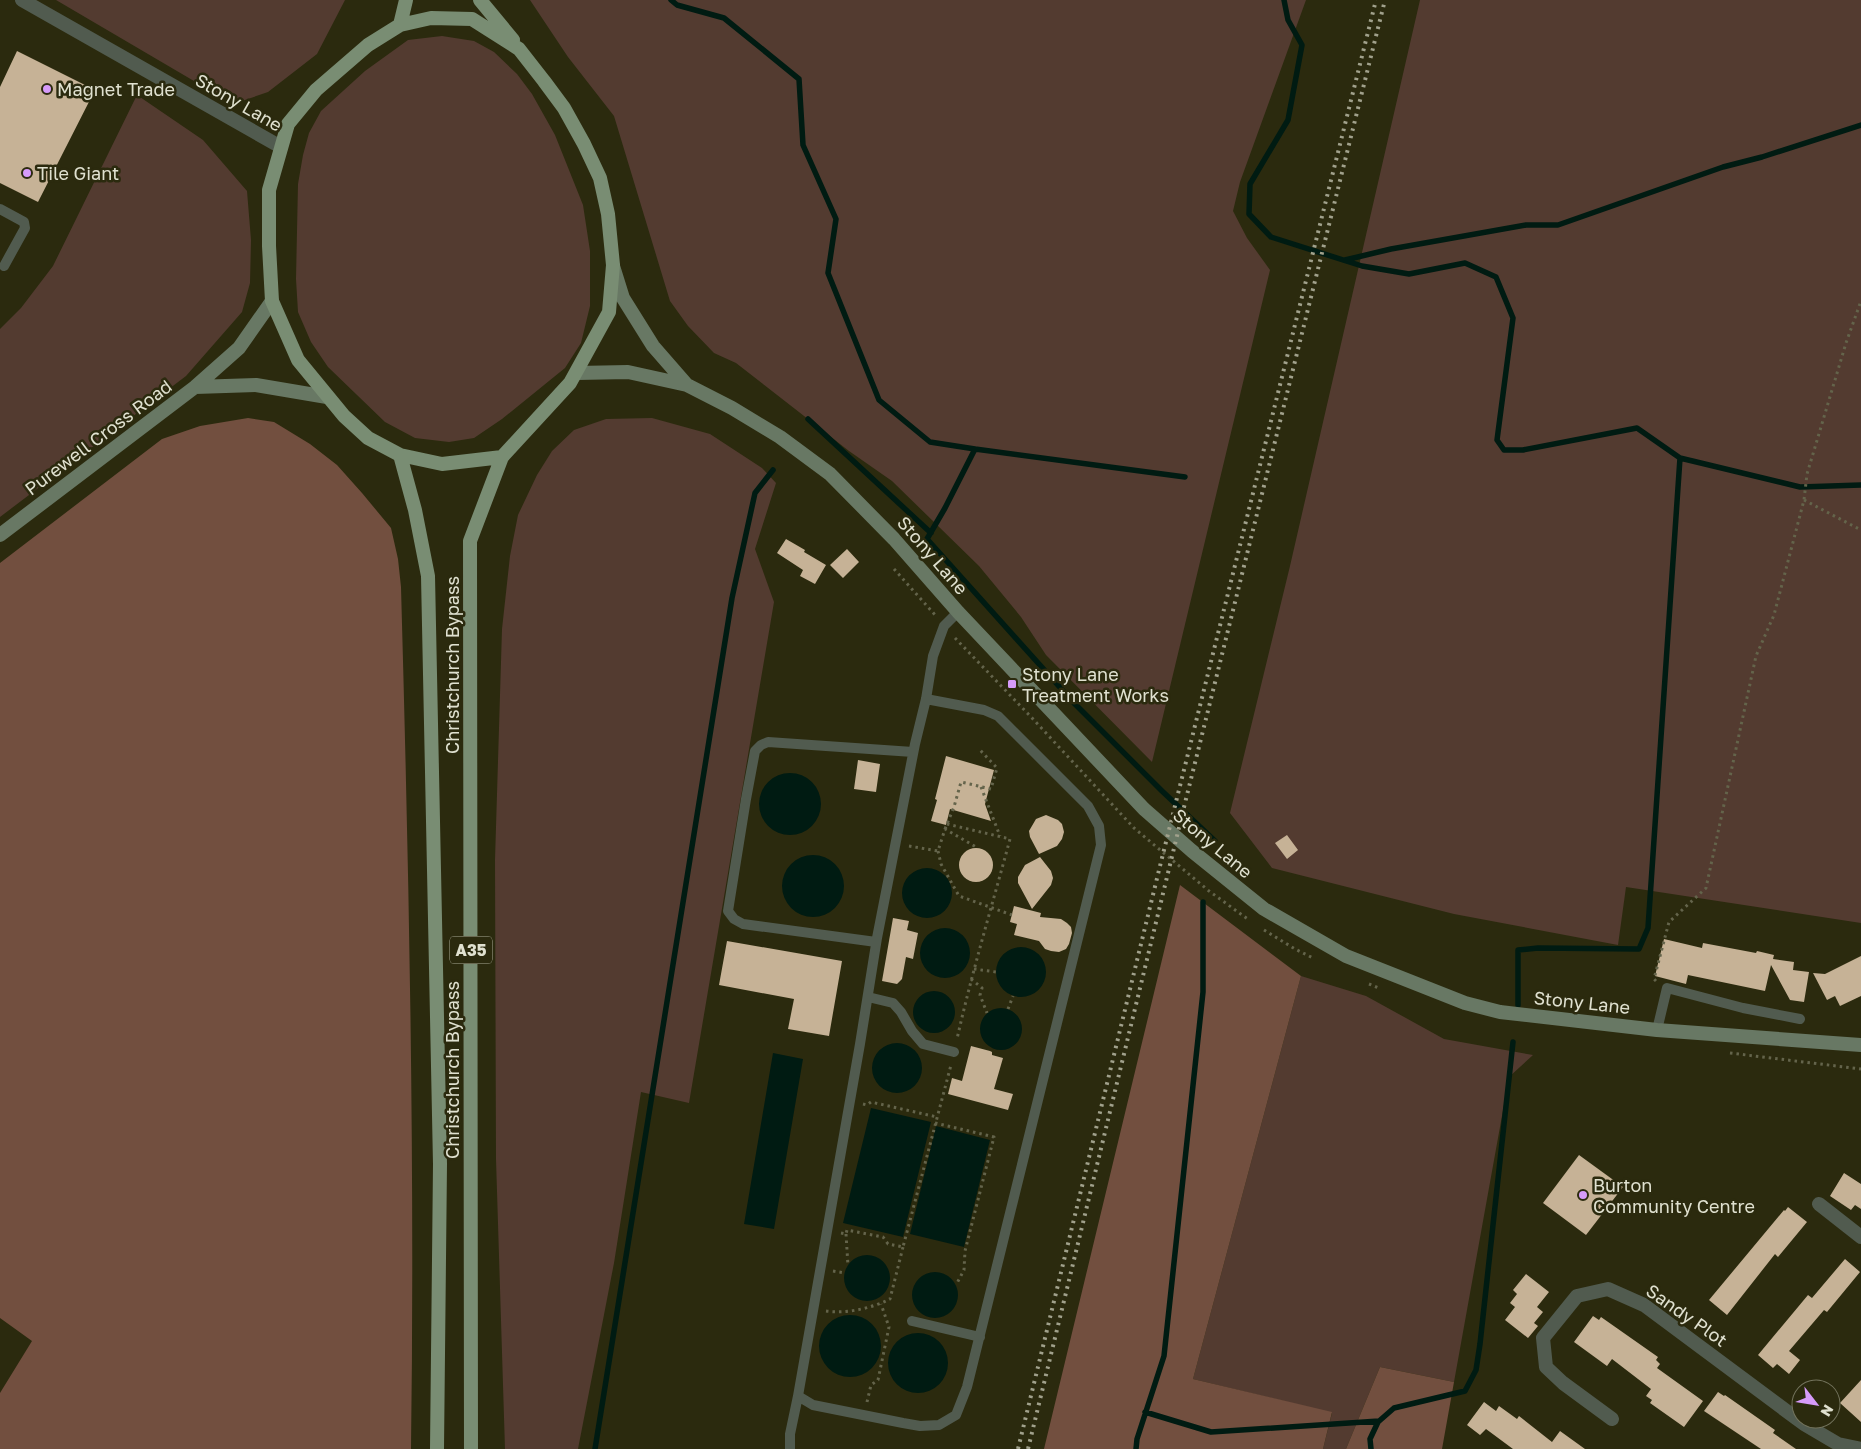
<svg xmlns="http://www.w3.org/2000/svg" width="1861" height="1449" font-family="'Golos Text',sans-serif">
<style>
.green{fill:#533b30}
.forest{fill:#724f3f}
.water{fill:#001b12}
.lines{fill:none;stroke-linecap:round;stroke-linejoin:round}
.stream{stroke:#001b12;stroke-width:5.5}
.building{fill:#c6b296}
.path{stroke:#64644b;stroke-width:3;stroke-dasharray:2.5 4;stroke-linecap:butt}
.service{stroke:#515b4f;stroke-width:10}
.minor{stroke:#515b4f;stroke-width:14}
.tertiary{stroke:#515b4f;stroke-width:14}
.secondary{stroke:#687864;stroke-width:14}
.primary{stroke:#798d73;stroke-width:14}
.rail{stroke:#a1a18c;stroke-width:4;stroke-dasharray:2.5 5;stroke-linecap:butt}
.poi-dot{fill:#d69bfa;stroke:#2b2a0e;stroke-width:2}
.labels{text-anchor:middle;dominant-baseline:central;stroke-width:5;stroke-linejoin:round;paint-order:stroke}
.shield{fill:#2b2a0e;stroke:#aaaa96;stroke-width:1}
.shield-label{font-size:16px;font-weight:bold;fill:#e0e1d0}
.poi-label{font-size:18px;fill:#e0e1d0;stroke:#2b2a0e;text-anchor:start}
.street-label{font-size:18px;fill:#e0e1d0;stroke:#2b2a0e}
</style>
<rect width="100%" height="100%" fill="#2b2a0e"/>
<!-- green -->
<path class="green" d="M56,0H345L317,54L268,92L242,101L211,91Z
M530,0H1306L1240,182L1233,211L1247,238L1270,270L1152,762L1046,655L1021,617L979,566L892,481L849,451L736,363L714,353L688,326L670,301L614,116L568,57Z
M1420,0H1861V923L1626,887L1618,945L1454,914L1272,868L1230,813L1290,566Z
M442,36L474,41L494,52L517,74L532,94L555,135L583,205L590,251V306L581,343L565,368L502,419L474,438L449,442L415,438L385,422L328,367L311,342L298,312L296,279L298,184L303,155L309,133L321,111L365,71L408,40Z
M137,95L203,140L247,191L251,240L250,283L242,312L186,376L0,517V329L21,308L53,266Z
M652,418L710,434L762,468L776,483L755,549L774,602L689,1103L641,1092L614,1263L578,1449H505L496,1159L495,860L502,629L510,556L518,515L537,475L552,451L574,430L606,419Z
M1301,976L1366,996L1444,1039L1533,1055L1509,1077L1454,1382L1380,1367L1346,1449H1323L1332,1413L1193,1379Z"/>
<!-- forest -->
<path class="forest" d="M248,418L274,422L310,444L337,465L362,493L391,528L398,559L401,587C409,874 415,1162 411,1449H0V1393L32,1341L0,1318V563L162,439L200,426Z
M1180,885L1301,976L1193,1379L1332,1412L1323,1449H1044Z
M1380,1367L1454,1382L1442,1449H1346Z"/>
<!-- water -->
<path class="water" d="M759 804a31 31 0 1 1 62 0a31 31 0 1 1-62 0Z
M782 886a31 31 0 1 1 62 0a31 31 0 1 1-62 0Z
M902 893a25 25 0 1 1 50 0a25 25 0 1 1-50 0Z
M920 953a25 25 0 1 1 50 0a25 25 0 1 1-50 0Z
M996 972a25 25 0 1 1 50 0a25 25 0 1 1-50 0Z
M913 1012a21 21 0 1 1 42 0a21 21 0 1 1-42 0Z
M980 1029a21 21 0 1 1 42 0a21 21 0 1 1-42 0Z
M872 1068a25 25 0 1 1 50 0a25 25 0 1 1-50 0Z
M773,1053L803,1059L774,1229L744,1224Z
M871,1108L931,1122L903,1237L843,1223Z
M936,1126L990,1140L964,1247L910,1234Z
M844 1278a23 23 0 1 1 46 0a23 23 0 1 1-46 0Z
M912 1295a23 23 0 1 1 46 0a23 23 0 1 1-46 0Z
M819 1346a31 31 0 1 1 62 0a31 31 0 1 1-62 0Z
M888 1363a30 30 0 1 1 60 0a30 30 0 1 1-60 0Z"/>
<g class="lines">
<!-- stream -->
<path class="stream" d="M671,0L677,5L724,18L799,79L803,145L836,219L828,273L879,400L930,442L975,449L945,508L927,539L1074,703L1162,791L1215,841
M1284,0L1288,20L1302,45L1288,120L1250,184L1249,214L1271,237L1362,266L1409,274L1465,263L1496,277L1513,318L1497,440L1504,450H1523L1637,428L1680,458L1800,487L1861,485
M1345,260L1391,249L1526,225H1558L1723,167L1762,157L1861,125
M808,419L931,533
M975,449L1185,477
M1518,1005V950L1538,948L1639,949L1648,928L1680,458
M1145,1412L1211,1432L1379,1421
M595,1449L732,598L755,493L773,470
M1136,1449L1137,1439L1164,1356L1203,992V902
M1371,1449L1370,1439L1378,1422L1394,1408L1465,1391L1476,1370L1480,1344L1513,1042"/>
</g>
<!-- building -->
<path class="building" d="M17,51L95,90L38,202L0,183V87Z
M786,539L805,550L804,552L826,565L815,584L800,576L803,570L777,553Z
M847,549L859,562L843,578L830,565Z
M946,756L994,770L985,804L991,821L950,809L946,825L931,821L937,800L935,799Z
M858,760L880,764L876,792L854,789Z
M1046,815L1058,820L1062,824L1064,832L1062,839L1057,846L1039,854L1030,837L1029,831L1036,819Z
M1287,835L1298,850L1287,859L1275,843Z
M959 865a17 17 0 1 1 34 0a17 17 0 1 1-34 0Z
M1040,857L1051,871L1053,878L1051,885L1032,909L1018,883V877L1025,865Z
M1014,906L1041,913L1040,917L1061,919L1067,923L1071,927L1072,933L1069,944L1066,949L1059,952L1051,951L1045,949L1039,941L1014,935L1017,924L1010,922Z
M893,918L909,921L907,930L918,933L913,959L906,957L902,979L897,984L882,981Z
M1664,939L1702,948L1703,943L1756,953L1757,951L1774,955L1773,959L1794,962L1793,970L1809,972L1804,1002L1790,1000L1771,965L1765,991L1688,975L1686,984L1655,976Z
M727,941L842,961L829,1036L788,1029L794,999L719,985Z
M1861,956V996L1840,1006L1835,996L1827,1000L1813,973L1825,974Z
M971,1046L990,1051L992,1052V1055L1003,1058L994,1089L1013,1094L1008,1110L948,1094L952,1078L962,1081Z
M1579,1155L1623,1187L1586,1235L1543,1203Z
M1844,1173L1861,1184V1209L1855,1205L1851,1210L1830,1196Z
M1788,1207L1807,1222L1778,1257L1775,1254L1727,1315L1709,1300L1784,1210L1785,1211Z
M1845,1259L1860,1272L1827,1312L1824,1310L1789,1351L1800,1360L1789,1374L1777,1364L1773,1368L1758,1355L1808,1295L1812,1298Z
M1526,1274L1549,1292L1537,1307L1543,1312L1534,1323L1538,1326L1528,1338L1505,1320L1515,1307L1510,1303L1517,1294L1513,1290Z
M1593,1316L1599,1320L1601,1317L1658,1357L1656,1360L1660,1364L1657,1368L1703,1401L1684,1427L1650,1403L1652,1400L1646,1396L1651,1389L1612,1359L1607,1366L1574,1342Z
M1861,1380V1422L1840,1403Z
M1718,1392L1724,1396L1725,1395L1775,1430L1773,1433L1796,1449H1761L1704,1411Z
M1484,1402L1496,1411L1499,1406L1517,1419L1519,1416L1552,1442L1560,1431L1585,1449H1513L1486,1429L1480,1435L1467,1425Z"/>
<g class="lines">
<!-- path -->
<path class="path" d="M1804,500L1861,530
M894,569L936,616
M955,638L1033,719L1134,828L1209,891L1249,920
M981,787L1000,836
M947,824L1010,839C992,906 972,972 957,1039
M945,829L954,807L961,782L991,789L997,768L980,750
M909,846L938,851L945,829L976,847
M938,851L941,864L959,896L1012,915
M1264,930L1295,949L1313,958
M974,969L996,972
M971,979L982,988L980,995L987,1013
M1656,981L1654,979L1669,922L1706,888L1756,656L1774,615L1804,500L1807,474L1846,343L1861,301
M1369,984L1381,989
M1008,1009L1013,996
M1730,1053L1861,1069
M863,1104L867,1105L871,1102L937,1117
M935,1123L994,1137L965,1251L964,1270L956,1285
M841,1233L846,1234L847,1230L883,1237L888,1244L903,1247L951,1065
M846,1234L848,1266
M833,1271L845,1273
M826,1311C847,1314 872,1308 890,1299L903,1247
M867,1402L871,1385L878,1380L889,1327L881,1304"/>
<!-- service -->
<path class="service" d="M0,209L24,222L25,228L4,266
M926,699L984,710L998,716L1088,806L1099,826L1101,845L967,1387L956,1415L939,1425L920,1426L903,1423L813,1405L798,1396L860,1044L877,938L915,744L926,699L933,656L944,626L958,612
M876,942L743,924L734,919L728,911L746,799L755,751L761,745L768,742L913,752
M868,997L893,1003L901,1012L912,1031L923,1044L954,1052
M1657,1030L1667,988L1743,1008L1800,1019
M912,1321L980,1337
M790,1449V1434L798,1396"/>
<!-- minor -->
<path class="minor" d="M1819,1204L1861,1237
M1612,1419L1563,1383L1546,1367L1543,1338L1577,1296L1608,1289L1644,1305L1804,1424L1838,1444L1861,1449"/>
<!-- tertiary -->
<path class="tertiary" d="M22,0L281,147"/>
<!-- secondary -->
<path class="secondary" d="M613,266L623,298L653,346L687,385
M577,373L628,372L687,385L732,408L780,437L830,474L894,539L958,612L1144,809L1192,851L1264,909L1346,956L1465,1003L1500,1012L1657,1030L1861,1045
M195,387L256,385L327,397
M0,535L195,387L239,348L272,301"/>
<!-- primary -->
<path class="primary" d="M480,0L513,40
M400,25L406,0
M400,455L415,510L428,576L440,1164L437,1449
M471,1449L470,541L502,457L570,383L609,312L613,265L608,214L600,178L584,144L564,108L544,81L519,49L472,19L431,18L400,25L368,45L316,90L288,124L269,190V246L272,301L298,360L344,416L368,438L400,455L442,464L502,457"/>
<!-- rail -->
<path class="rail" d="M1018,1449L1160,866L1376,0
M1028,1449L1185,803L1385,0"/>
</g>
<!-- markers -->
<g class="poi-dot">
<circle cx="47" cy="89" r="5"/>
<circle cx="27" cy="173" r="5"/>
<rect x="1007" y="679" width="10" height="10" rx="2.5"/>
<circle cx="1583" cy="1195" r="5"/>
</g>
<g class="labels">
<!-- shield labels -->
<rect class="shield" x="450" y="936.5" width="42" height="27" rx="4"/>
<g class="shield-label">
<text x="471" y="950">A35</text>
</g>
<!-- poi labels -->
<g class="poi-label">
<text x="57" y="89">Magnet Trade</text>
<text x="37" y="173">Tile Giant</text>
<text x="1022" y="674">Stony Lane<tspan x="1022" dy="21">Treatment Works</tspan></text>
<text x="1593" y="1185">Burton<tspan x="1593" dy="21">Community Centre</tspan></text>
</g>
<!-- street labels -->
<g class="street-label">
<text transform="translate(239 102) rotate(30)">Stony Lane</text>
<text transform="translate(98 437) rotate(-37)">Purewell Cross Road</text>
<text transform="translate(933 555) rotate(49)">Stony Lane</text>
<text transform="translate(452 665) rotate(-90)">Christchurch Bypass</text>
<text transform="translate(1213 843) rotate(40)">Stony Lane</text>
<text transform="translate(1582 1002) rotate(6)">Stony Lane</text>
<text transform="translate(452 1070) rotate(-90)">Christchurch Bypass</text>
<text transform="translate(1687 1315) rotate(35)">Sandy Plot</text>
</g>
</g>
<!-- north arrow -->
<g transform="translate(1816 1404) rotate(121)"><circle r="24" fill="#2b2a0e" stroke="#73735c"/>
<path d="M0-4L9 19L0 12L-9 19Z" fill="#d69bfa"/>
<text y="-8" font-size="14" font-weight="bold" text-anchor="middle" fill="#e0e1d0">N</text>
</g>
</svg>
